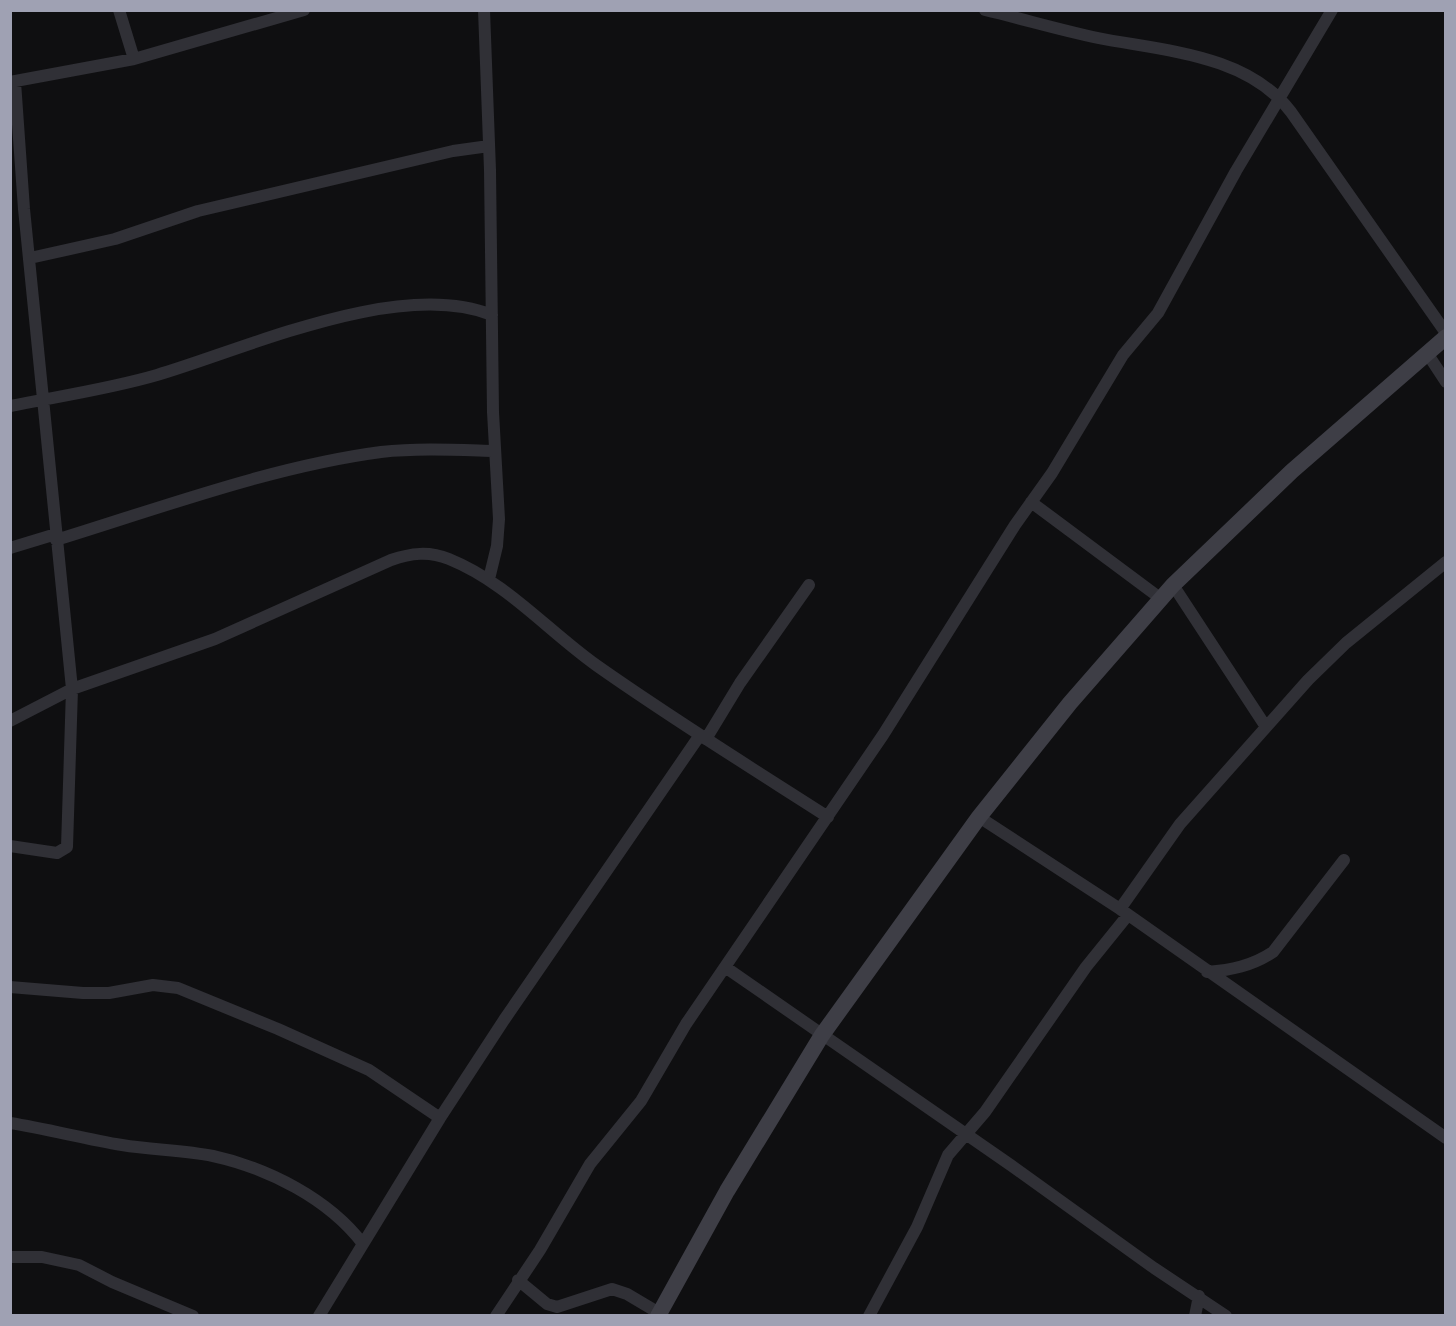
<svg xmlns="http://www.w3.org/2000/svg" width="1456" height="1326" font-family="Roboto,sans-serif">
<style>
.lines{fill:none;stroke-linecap:round;stroke-linejoin:round}
.street{stroke:#303036;stroke-width:12}
.secondary{stroke:#3e3e46;stroke-width:16}
</style>
<rect width="100%" height="100%" fill="#0f0f11"/>
<g class="lines">
<!-- street -->
<path class="street" d="M119,10L134,59
M484,10L490,170L493,412L499,519L497,546L489,579
M985,10C1023,19 1060,30 1098,38C1164,51 1247,54 1291,112L1446,333
M10,82L134,59L304,10
M30,258L115,239L198,211L453,151L489,146
M1427,353L1446,382
M10,406C60,396 109,389 157,375C248,348 400,278 492,315
M1031,502L1160,598
M56,540C160,508 274,466 381,452C419,448 457,450 495,451
M10,548L56,534
M1173,585L1266,727
M10,721L72,689L215,639L391,560C411,553 429,551 449,559C506,582 547,630 596,665C671,718 750,767 828,817
M706,739L740,683L809,585
M979,817L1120,909L1446,1138
M10,846L57,853L67,847L72,689L24,209L15,82
M1120,909L1180,824L1308,680L1346,643L1446,562
M725,967L1012,1166L1154,1268L1226,1316
M1207,972C1231,970 1252,966 1273,952L1344,860
M10,987L83,993H109L153,985L178,988L278,1029L369,1070L440,1118
M10,1123C48,1129 85,1139 122,1145C152,1150 183,1150 213,1156C268,1168 329,1199 363,1244
M10,1257H42L79,1265L112,1282L193,1316
M518,1280L547,1304L557,1307L612,1289L627,1294L659,1313
M319,1316L440,1118L504,1020L700,735
M496,1316L540,1250L590,1164L641,1101L686,1024L883,735L1015,525L1052,473L1123,355L1158,313L1236,171L1332,10
M869,1316L917,1227L948,1155L985,1112L1086,967L1128,915
M1195,1316L1199,1296"/>
<!-- secondary -->
<path class="secondary" d="M658,1316L727,1191L822,1035L979,817L1070,703L1173,585L1292,471L1446,337"/>
</g>
<!-- border -->
<rect width="1456" height="1326" fill="none" stroke="#9fa1b3" stroke-width="24"/>
</svg>
